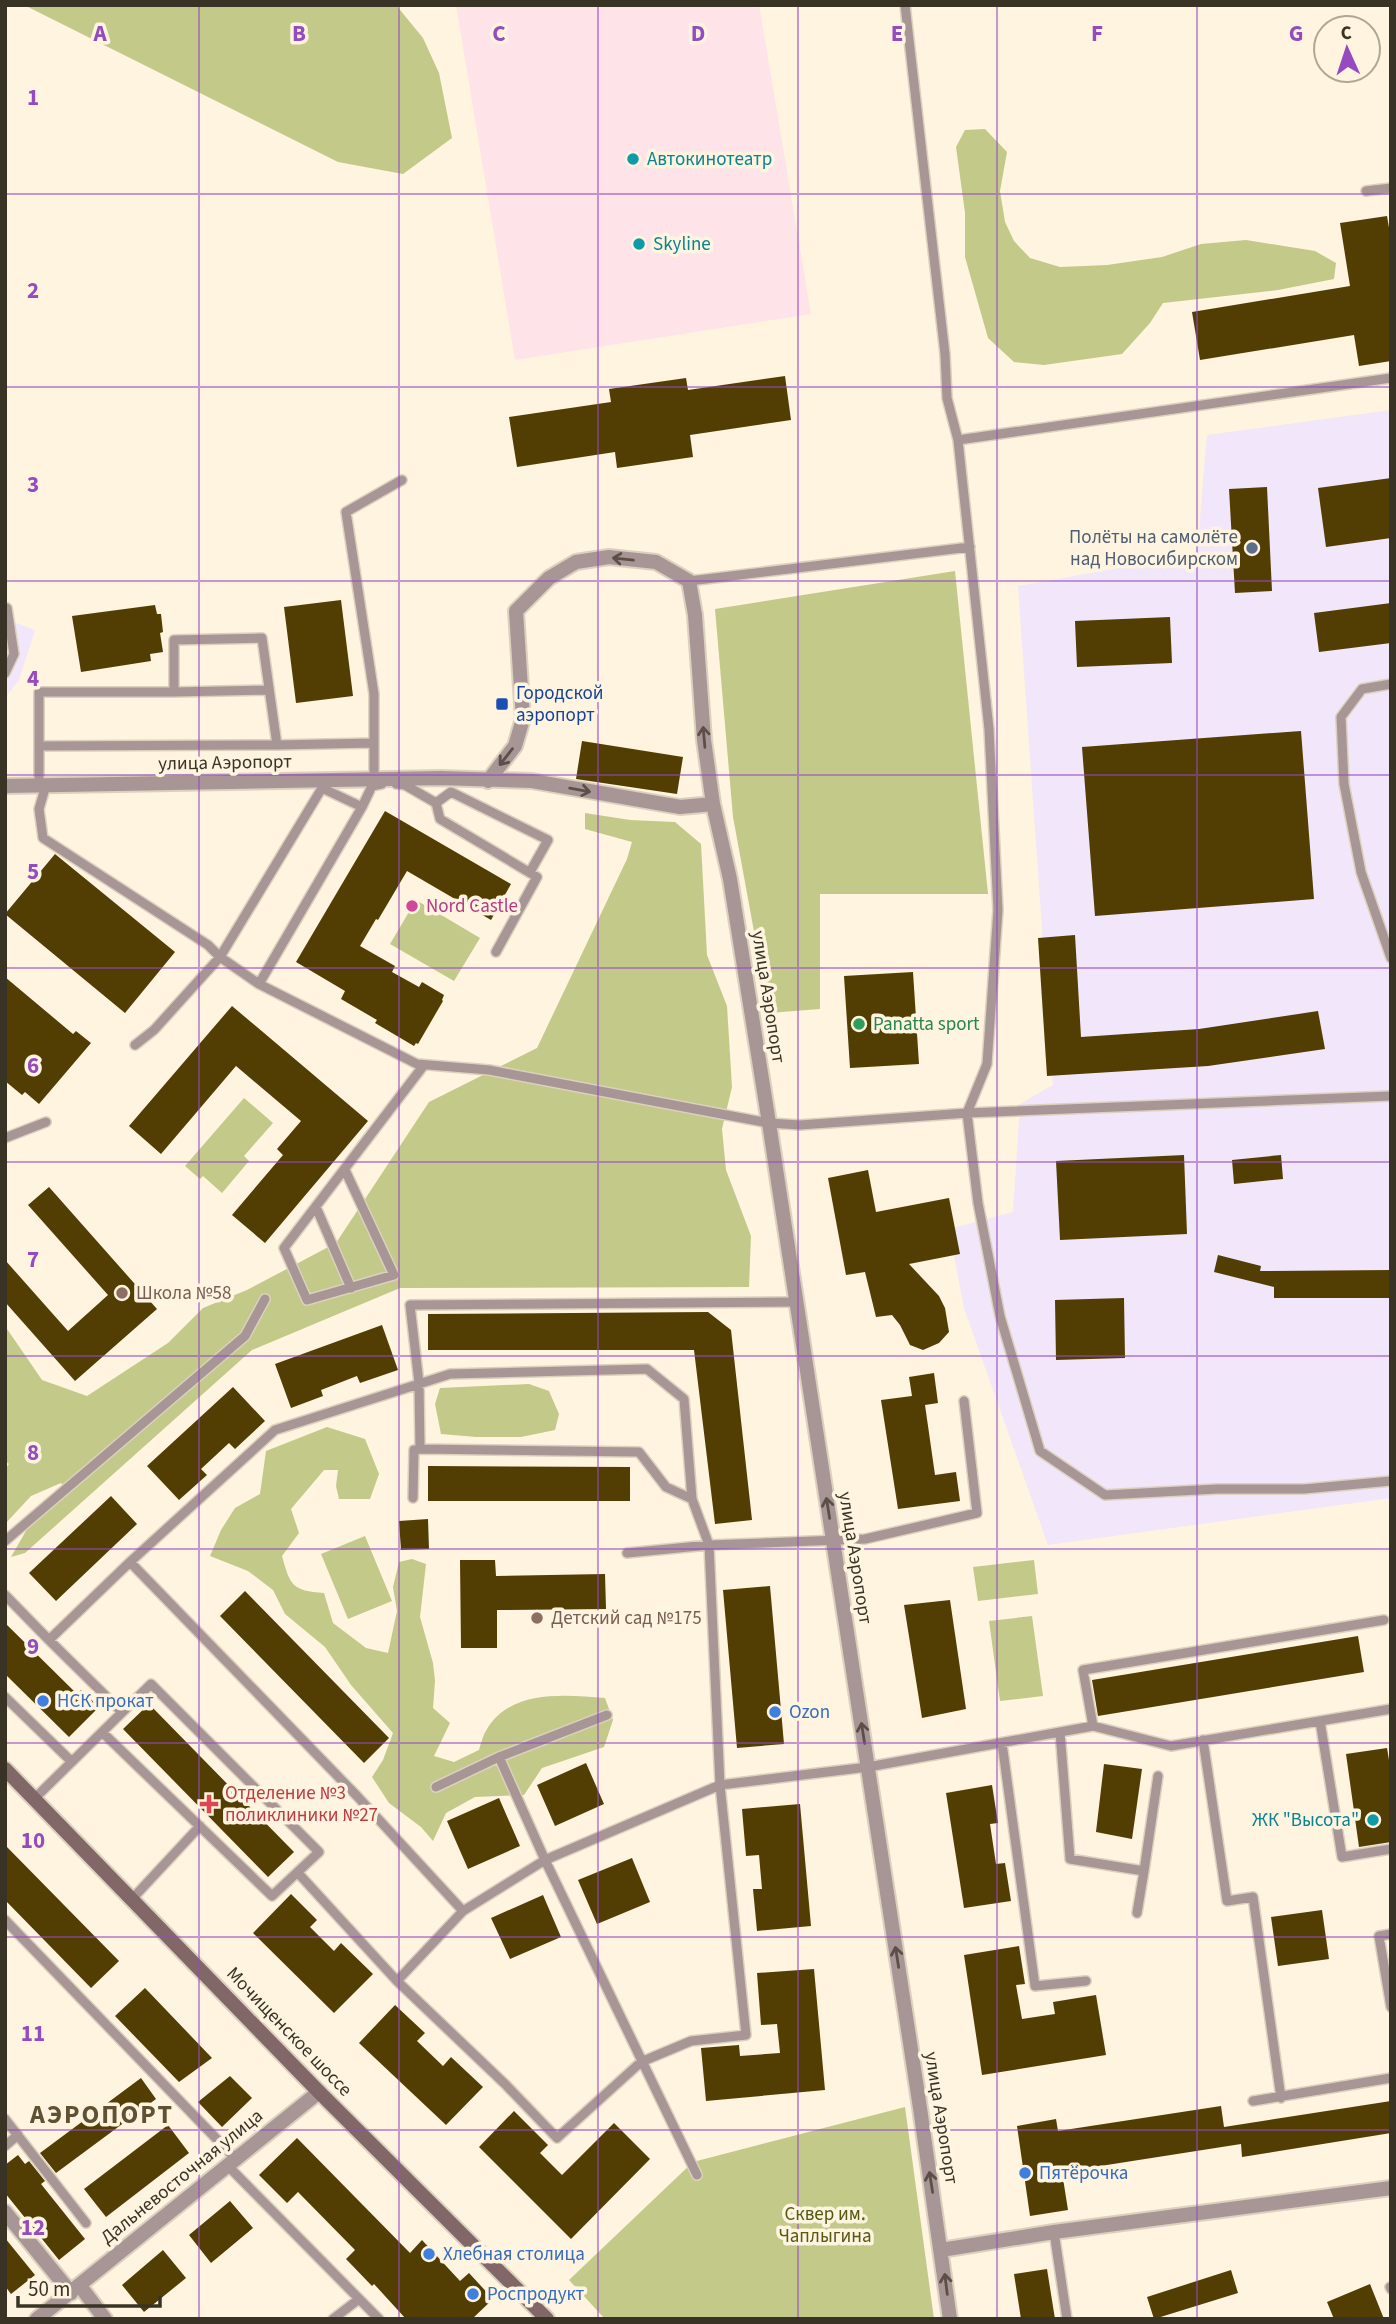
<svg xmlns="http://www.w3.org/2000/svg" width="1396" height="2324" font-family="'Source Sans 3',sans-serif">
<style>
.commercial{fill:#fee3e8}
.industrial{fill:#f1e6fa}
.green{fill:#c3c989}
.building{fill:#523d03}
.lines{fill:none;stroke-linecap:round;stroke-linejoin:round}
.service-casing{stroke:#dbd1be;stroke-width:12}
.minor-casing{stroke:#dbd1be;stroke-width:18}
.secondary-casing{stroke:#dbd1be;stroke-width:18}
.service{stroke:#a89595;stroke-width:9}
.minor{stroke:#a89595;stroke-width:14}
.secondary{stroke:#826768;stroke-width:14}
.oneway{stroke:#5a5047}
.grid{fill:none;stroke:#954bbd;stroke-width:2;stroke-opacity:0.55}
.culture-dot{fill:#0f9aa8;stroke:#fef4df;stroke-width:2.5}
.service-dot{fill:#5c6f8a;stroke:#fef4df;stroke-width:2.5}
.transit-dot{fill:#1a4fb4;stroke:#fef4df;stroke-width:2.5}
.hotel-dot{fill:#d1479c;stroke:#fef4df;stroke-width:2.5}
.leisure-dot{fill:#2e9e5b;stroke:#fef4df;stroke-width:2.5}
.education-dot{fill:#8d6e63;stroke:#fef4df;stroke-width:2.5}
.shop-dot{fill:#3f7fe0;stroke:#fef4df;stroke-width:2.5}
.health-dot{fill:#e0444e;stroke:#fef4df;stroke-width:2.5}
.labels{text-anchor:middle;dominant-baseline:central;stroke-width:7;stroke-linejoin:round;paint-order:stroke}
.culture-label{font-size:19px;fill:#0d838f;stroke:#fef4df;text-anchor:start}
.service-label{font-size:19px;fill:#4e5e75;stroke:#fef4df;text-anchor:end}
.transit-label{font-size:19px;fill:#164399;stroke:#fef4df;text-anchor:start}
.street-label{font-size:19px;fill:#393325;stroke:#fef4df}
.hotel-label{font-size:19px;fill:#b23c85;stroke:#fef4df;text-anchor:start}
.leisure-label{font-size:19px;fill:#27864d;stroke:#fef4df;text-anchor:start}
.education-label{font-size:19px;fill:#785e54;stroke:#fef4df;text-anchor:start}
.shop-label{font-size:19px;fill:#366cbe;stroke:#fef4df;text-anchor:start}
.health-label{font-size:19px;fill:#be3a42;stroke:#fef4df;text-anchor:start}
.park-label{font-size:19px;fill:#565a11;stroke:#fef4df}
.district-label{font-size:26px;font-weight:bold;letter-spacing:2px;fill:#5f5132;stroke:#fef4df}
.grid-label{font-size:23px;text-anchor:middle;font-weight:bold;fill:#954bbd;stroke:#fef4df;stroke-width:7;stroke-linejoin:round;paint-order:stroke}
</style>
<rect width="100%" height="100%" fill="#fef4df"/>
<!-- commercial -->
<path class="commercial" d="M456,5H759L811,314L515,360Z"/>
<!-- industrial -->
<path class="industrial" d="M1391,410V1498L1048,1545L964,1308L949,1229L1013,1212L1020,1104L1053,1085L1018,586L1197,554L1207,435Z
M5,619L35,630L19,680L5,698Z"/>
<!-- green -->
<path class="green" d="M24,5H396L423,38L439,73L452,138L403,174L338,162Z
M985,129L1007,152L1000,191L1005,222L1014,241L1030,258L1060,267L1107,265L1162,257L1201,244L1246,240L1315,251L1336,263L1334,279L1278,290L1163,303L1150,323L1122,354L1044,365L1014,362L988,338L965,257V213L956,147L965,130Z
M955,571L988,894H820V1009L769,1013L733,817L715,609Z
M585,813L630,820L675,822L701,844L707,955L727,1006L732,1087L722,1129L726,1170L751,1236L749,1287L400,1288L252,1350L25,1553L11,1557L27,1529L69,1492L61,1483L31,1496L5,1524V1469L9,1464L5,1461V1326L42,1380L87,1396L168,1343L203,1308L247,1290L336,1243L429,1102L537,1048L627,859L632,842L585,829Z
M416,900L480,938L454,981L390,944Z
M244,1098L273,1123L244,1156L249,1161L222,1193L203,1176L200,1179L185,1166Z
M529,1384L549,1391L559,1414L555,1430L521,1437H476L441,1434L435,1404L440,1388Z
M327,1427L365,1439L379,1474L370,1499H339L336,1486L338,1470H324L291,1509L299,1533L282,1556C290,1585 292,1591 324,1593L333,1623L366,1648L388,1653L397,1611L393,1587L399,1562L412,1559L426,1564L420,1617L433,1663L435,1681L433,1708L450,1723L434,1756L454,1762L479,1750C481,1743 483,1735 487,1729C511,1689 565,1695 605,1698L613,1720L604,1747L542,1768L524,1795L475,1797L446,1813L433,1841L421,1827L389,1803L372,1777L383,1760L393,1733L351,1685L325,1647L285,1614L273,1590L248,1571L210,1556L221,1530L235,1508L260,1494L266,1451Z
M365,1536L392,1601L348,1619L321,1554Z
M1034,1560L1038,1594L978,1601L973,1567Z
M1032,1616L1043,1696L1000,1701L989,1621Z
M905,2107L934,2319H605L569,2280L693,2162Z"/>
<!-- building -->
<path class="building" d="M1387,216L1391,239V361L1359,366L1354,335L1200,360L1192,312L1350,286L1340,223Z
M785,376L791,420L690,435L693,457L617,468L615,452L517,467L509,417L611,402L609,389L686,378L688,390Z
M1391,478V538L1326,547L1318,488Z
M1267,487L1272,591L1235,593L1229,489Z
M341,600L353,696L296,703L284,607Z
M1391,603V643L1319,652L1314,613Z
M155,605L157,614H161L163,632L160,633L163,652L150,654L151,661L81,672L72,616Z
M1170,617L1172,663L1077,667L1075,621Z
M1301,731L1314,899L1095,916L1082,747Z
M582,741L683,757L677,794L576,779Z
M385,811L511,884L491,920L407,871L378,920L376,919L360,946L395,966L392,972L419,987L422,982L444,995L442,1000L443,1001L418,1044L416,1043L414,1046L375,1023L377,1020L341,999L345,991L296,962Z
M55,854L175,952L125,1013L5,914Z
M1075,935L1081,1037L1199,1029L1318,1011L1325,1049L1208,1066L1047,1076L1038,938Z
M913,972L919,1064L850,1068L844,976Z
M5,977L73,1034L76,1031L91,1043L39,1104L25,1092L22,1095L5,1081Z
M232,1006L368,1121L265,1243L232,1215L283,1155L277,1149L301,1121L236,1066L161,1154L129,1126Z
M1184,1155L1187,1234L1060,1240L1056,1161Z
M1281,1155L1283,1179L1234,1184L1232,1160Z
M868,1170L876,1212L949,1198L960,1254L909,1264L939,1296L945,1308L949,1332L939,1343L923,1350L910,1345L900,1325L892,1315L876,1317L865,1272L846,1275L828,1178Z
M49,1187L157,1309L75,1381L5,1302V1260L68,1331L108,1295L28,1205Z
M1218,1255L1261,1266L1260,1271L1391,1270V1298H1274V1287L1214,1272Z
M1124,1298L1125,1358L1056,1360L1055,1300Z
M708,1312L731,1330L752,1520L715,1524L694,1350H428V1314Z
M382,1325L398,1370L360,1383L357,1376L321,1390L323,1396L291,1408L275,1364Z
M934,1373L938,1403L925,1405L935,1475L956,1472L960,1501L898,1509L881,1400L912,1396L909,1377Z
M233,1387L265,1421L235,1449L229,1443L201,1469L207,1475L179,1500L147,1466Z
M428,1466L630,1467V1501H428Z
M111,1496L137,1524L56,1601L29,1573Z
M428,1519L429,1549L401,1550L399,1521Z
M460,1560H495L496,1576L605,1574L606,1609L497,1610V1648H461Z
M770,1586L784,1744L737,1748L723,1590Z
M245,1591L389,1738L364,1763L220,1616Z
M950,1600L966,1709L922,1718L904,1605Z
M5,1623L77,1694L81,1690L99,1707L69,1737L5,1674Z
M1358,1636L1364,1672L1098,1716L1092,1680Z
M149,1704L294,1852L268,1877L123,1729Z
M1387,1748L1391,1772V1842L1359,1847L1346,1754Z
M586,1763L604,1804L555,1826L537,1785Z
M1104,1764L1142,1769L1132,1839L1096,1832Z
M992,1785L998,1823L990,1824L996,1864L1005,1863L1011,1901L964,1908L946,1793Z
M499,1798L520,1846L468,1869L447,1821Z
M800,1804L811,1926L757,1931L753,1889H762L759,1855L746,1856L742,1809Z
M5,1845L119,1961L91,1988L5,1900Z
M632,1858L650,1902L597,1924L578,1880Z
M291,1894L317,1920L310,1927L334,1951L341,1943L373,1974L334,2013L253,1933Z
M543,1895L561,1937L510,1959L491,1918Z
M1322,1910L1329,1959L1278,1966L1271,1917Z
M1019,1946L1025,1984L1016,1985L1022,2019L1055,2014L1053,2002L1096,1995L1106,2055L982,2075L964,1955Z
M814,1969L825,2090L706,2101L701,2048L739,2045L740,2056L780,2053L777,2024L761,2025L757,1973Z
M145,1988L212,2058L179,2082L115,2016Z
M395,2005L425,2033L417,2041L443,2066L451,2057L483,2087L446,2125L359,2043Z
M230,2076L252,2098L222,2127L198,2102Z
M141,2078L156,2099L56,2173L40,2153Z
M1391,2101V2133L1242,2157L1241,2144L1062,2172L1068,2210L1030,2216L1017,2126L1056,2119L1058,2131L1221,2106L1224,2127Z
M514,2111L548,2145L540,2153L562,2175L614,2123L650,2159L571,2239L479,2147Z
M168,2125L189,2153L106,2217L84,2189Z
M297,2138L410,2253L422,2240L460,2281L469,2273L493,2299L472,2319H406L374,2284L372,2286L346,2259L355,2250L298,2192L287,2203L259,2175Z
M18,2155L25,2164L29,2161L45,2181L41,2184L85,2239L59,2260L5,2193V2165Z
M230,2201L253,2228L211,2263L189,2235Z
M5,2238L35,2275L11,2294L5,2286Z
M163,2250L186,2278L144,2312L122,2285Z
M1047,2269L1055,2319H1021L1014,2274Z
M1231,2270L1238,2293L1154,2319L1147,2297Z
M1370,2284L1384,2319H1334L1327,2302Z"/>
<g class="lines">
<!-- service casing -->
<g class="service-casing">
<path id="service" d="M905,5L945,354L947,398L958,440
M1366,191L1391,188
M1391,378L958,440L989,729L998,910L987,1064L967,1113L978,1203L1000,1316L1040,1451L1105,1495L1217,1489H1304L1391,1481
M689,581L970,547
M5,673L14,654L7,608
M1391,684L1362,689L1341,717L1344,784L1361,872L1391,958
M269,690L174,692V640L262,638L277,745L374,743V779
M374,743V694L346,512L402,480
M39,746L277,745
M396,784L405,785L436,803L440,819L537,877L496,952
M39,785V692H174
M46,785L39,809L43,838L208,945L220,957L259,984L417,1064L489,1070L769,1123L800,1125L967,1113L1391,1096
M436,803L451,792L548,840L530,872
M362,807L372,786L382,784
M135,1045L154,1030L220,957L322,788L362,807L259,984
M5,1138L46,1122
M345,1170L394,1275L307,1300L284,1248L424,1065
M316,1207L351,1288
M420,1449L419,1383L410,1305L797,1302
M413,1498L414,1450L420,1449L639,1452L666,1487L692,1499
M5,1541L245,1336L265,1299
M130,1562L275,1430L450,1374L647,1369L684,1399L692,1499L709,1545L627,1553
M5,1595L49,1640
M5,1697L71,1761
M121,1711L49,1640L130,1562L357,1796L463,1911
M1320,1721L1342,1857L1391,1849
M1093,1726L1171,1746L1391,1709
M1060,1732L1070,1859L1144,1871L1158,1776
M1203,1740L1227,1901L1253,1897L1281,2098
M1002,1743L1035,1986L1086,1981
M436,1787L499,1757L607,1715
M34,1799L151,1684L319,1852L272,1896L102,1732
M298,1873L397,1981L505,2084L557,2138L641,2062L691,2041L746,2035L720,1785L709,1545L865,1539L977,1513L964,1401
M133,1898L200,1826
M1137,1913L1144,1871
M5,1920L235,2158
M1391,1934L1379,1936L1391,2007
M397,1981L463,1911L545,1860L499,1757
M1253,2101L1391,2078
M5,2119L86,2223
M5,2146L18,2135
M227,2165L379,2319
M697,2175L545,1860L720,1785L868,1767L1093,1726L1083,1670L1384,1620
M1054,2232L1067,2319
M1390,2287L1391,2289
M333,2319L359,2299"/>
</g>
<!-- minor casing -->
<g class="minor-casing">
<path id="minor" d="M488,781L515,746L523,719L516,611L549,578L576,562L609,557L656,562L689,581L695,615L704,740L713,804L730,879L769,1123L920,2108L950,2319
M5,786L441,778L532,781L680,807L713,804
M5,2212L71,2293
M941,2250L1054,2232L1391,2188
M80,2286L105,2319
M37,2319L319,2092"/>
</g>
<!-- secondary casing -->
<g class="secondary-casing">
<path id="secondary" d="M5,1769L319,2092L547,2319"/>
</g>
<!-- service -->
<use href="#service" class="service"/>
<!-- minor -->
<use href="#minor" class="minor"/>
<!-- secondary -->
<use href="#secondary" class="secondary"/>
</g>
<!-- one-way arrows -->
<defs><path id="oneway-shaft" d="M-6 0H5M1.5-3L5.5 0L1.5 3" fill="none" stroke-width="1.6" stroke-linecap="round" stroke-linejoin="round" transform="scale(1.75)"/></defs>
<g class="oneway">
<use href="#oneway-shaft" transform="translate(623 559) rotate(-174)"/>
<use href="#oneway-shaft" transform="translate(704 737) rotate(-95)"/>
<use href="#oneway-shaft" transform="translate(506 757) rotate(128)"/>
<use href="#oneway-shaft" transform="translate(580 790) rotate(10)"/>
<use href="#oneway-shaft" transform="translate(828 1508) rotate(-99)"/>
<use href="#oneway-shaft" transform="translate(863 1733) rotate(-99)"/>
<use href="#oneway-shaft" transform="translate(897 1957) rotate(-99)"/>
<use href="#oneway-shaft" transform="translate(931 2182) rotate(-99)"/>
<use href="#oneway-shaft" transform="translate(946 2284) rotate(-97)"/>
</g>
<!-- grid -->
<path class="grid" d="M199,5V2319M399,5V2319M598,5V2319M798,5V2319M997,5V2319M1197,5V2319M5,194H1391M5,387H1391M5,581H1391M5,775H1391M5,968H1391M5,1162H1391M5,1356H1391M5,1549H1391M5,1743H1391M5,1937H1391M5,2130H1391"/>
<!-- markers -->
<g class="culture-dot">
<circle cx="633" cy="159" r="7"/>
<circle cx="639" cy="244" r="7"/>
<circle cx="1373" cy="1820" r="7"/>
</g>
<circle class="service-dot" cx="1252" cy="548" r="7"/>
<rect class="transit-dot" x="495" y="697" width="14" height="14" rx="3.5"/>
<circle class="hotel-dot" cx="412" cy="906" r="7"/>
<circle class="leisure-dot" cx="859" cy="1024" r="7"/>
<g class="education-dot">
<circle cx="122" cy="1293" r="7"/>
<circle cx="537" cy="1618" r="7"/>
</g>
<g class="shop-dot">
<circle cx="43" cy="1701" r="7"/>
<circle cx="775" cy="1712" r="7"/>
<circle cx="1025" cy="2173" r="7"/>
<circle cx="429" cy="2254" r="7"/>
<circle cx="473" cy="2294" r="7"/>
</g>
<path class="health-dot" d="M205.5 1793.5h7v7h7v7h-7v7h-7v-7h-7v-7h7z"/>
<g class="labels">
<!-- culture labels -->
<g class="culture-label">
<text x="647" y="159">Автокинотеатр</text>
<text x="653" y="244">Skyline</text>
<text x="1359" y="1820" text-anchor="end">ЖК "Высота"</text>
</g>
<!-- service labels -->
<g class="service-label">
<text x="1238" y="537">Полёты на самолёте<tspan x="1238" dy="22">над Новосибирском</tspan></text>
</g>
<!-- transit labels -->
<g class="transit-label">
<text x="516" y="693">Городской<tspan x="516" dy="22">аэропорт</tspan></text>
</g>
<!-- street labels -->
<g class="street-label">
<text transform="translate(225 763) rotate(-1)">улица Аэропорт</text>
<text transform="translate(768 997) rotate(81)">улица Аэропорт</text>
<text transform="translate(855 1558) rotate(81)">улица Аэропорт</text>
<text transform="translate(289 2032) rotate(46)">Мочищенское шоссе</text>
<text transform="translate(941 2118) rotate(81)">улица Аэропорт</text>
<text transform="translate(182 2177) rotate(-39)">Дальневосточная улица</text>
</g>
<!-- hotel labels -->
<g class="hotel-label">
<text x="426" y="906">Nord Castle</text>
</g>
<!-- leisure labels -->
<g class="leisure-label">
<text x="873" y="1024">Panatta sport</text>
</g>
<!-- education labels -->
<g class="education-label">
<text x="136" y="1293">Школа №58</text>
<text x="551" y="1618">Детский сад №175</text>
</g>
<!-- shop labels -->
<g class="shop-label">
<text x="57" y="1701">НСК прокат</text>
<text x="789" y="1712">Ozon</text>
<text x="1039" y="2173">Пятёрочка</text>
<text x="443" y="2254">Хлебная столица</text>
<text x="487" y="2294">Роспродукт</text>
</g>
<!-- health labels -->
<g class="health-label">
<text x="225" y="1793">Отделение №3<tspan x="225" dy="22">поликлиники №27</tspan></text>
</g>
<!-- park labels -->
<g class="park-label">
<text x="825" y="2214">Сквер им.<tspan x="825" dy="22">Чаплыгина</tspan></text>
</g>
<!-- district labels -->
<g class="district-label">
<text x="102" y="2114">АЭРОПОРТ</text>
</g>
</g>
<g class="grid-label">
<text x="100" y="41">A</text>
<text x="299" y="41">B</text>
<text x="499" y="41">C</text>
<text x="698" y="41">D</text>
<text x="897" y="41">E</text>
<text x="1097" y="41">F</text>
<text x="1296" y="41">G</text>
<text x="33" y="105">1</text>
<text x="33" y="298">2</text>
<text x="33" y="492">3</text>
<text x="33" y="686">4</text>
<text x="33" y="879">5</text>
<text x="33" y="1073">6</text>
<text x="33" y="1267">7</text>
<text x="33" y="1460">8</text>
<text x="33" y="1654">9</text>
<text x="33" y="1848">10</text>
<text x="33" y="2041">11</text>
<text x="33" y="2235">12</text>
</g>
<!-- border -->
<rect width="1396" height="2324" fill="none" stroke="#393325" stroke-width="14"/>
<!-- north arrow -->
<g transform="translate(1347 49) rotate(357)"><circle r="33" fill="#fef4df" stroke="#afa795" stroke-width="2"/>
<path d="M0-5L12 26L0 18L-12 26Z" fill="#954bbd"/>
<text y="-10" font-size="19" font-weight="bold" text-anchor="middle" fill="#393325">С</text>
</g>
<!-- scale -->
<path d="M18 2296v10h142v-10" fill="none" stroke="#393325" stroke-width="3.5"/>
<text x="28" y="2296" font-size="21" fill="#393325" stroke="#fef4df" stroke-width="5" paint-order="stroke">50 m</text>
</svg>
